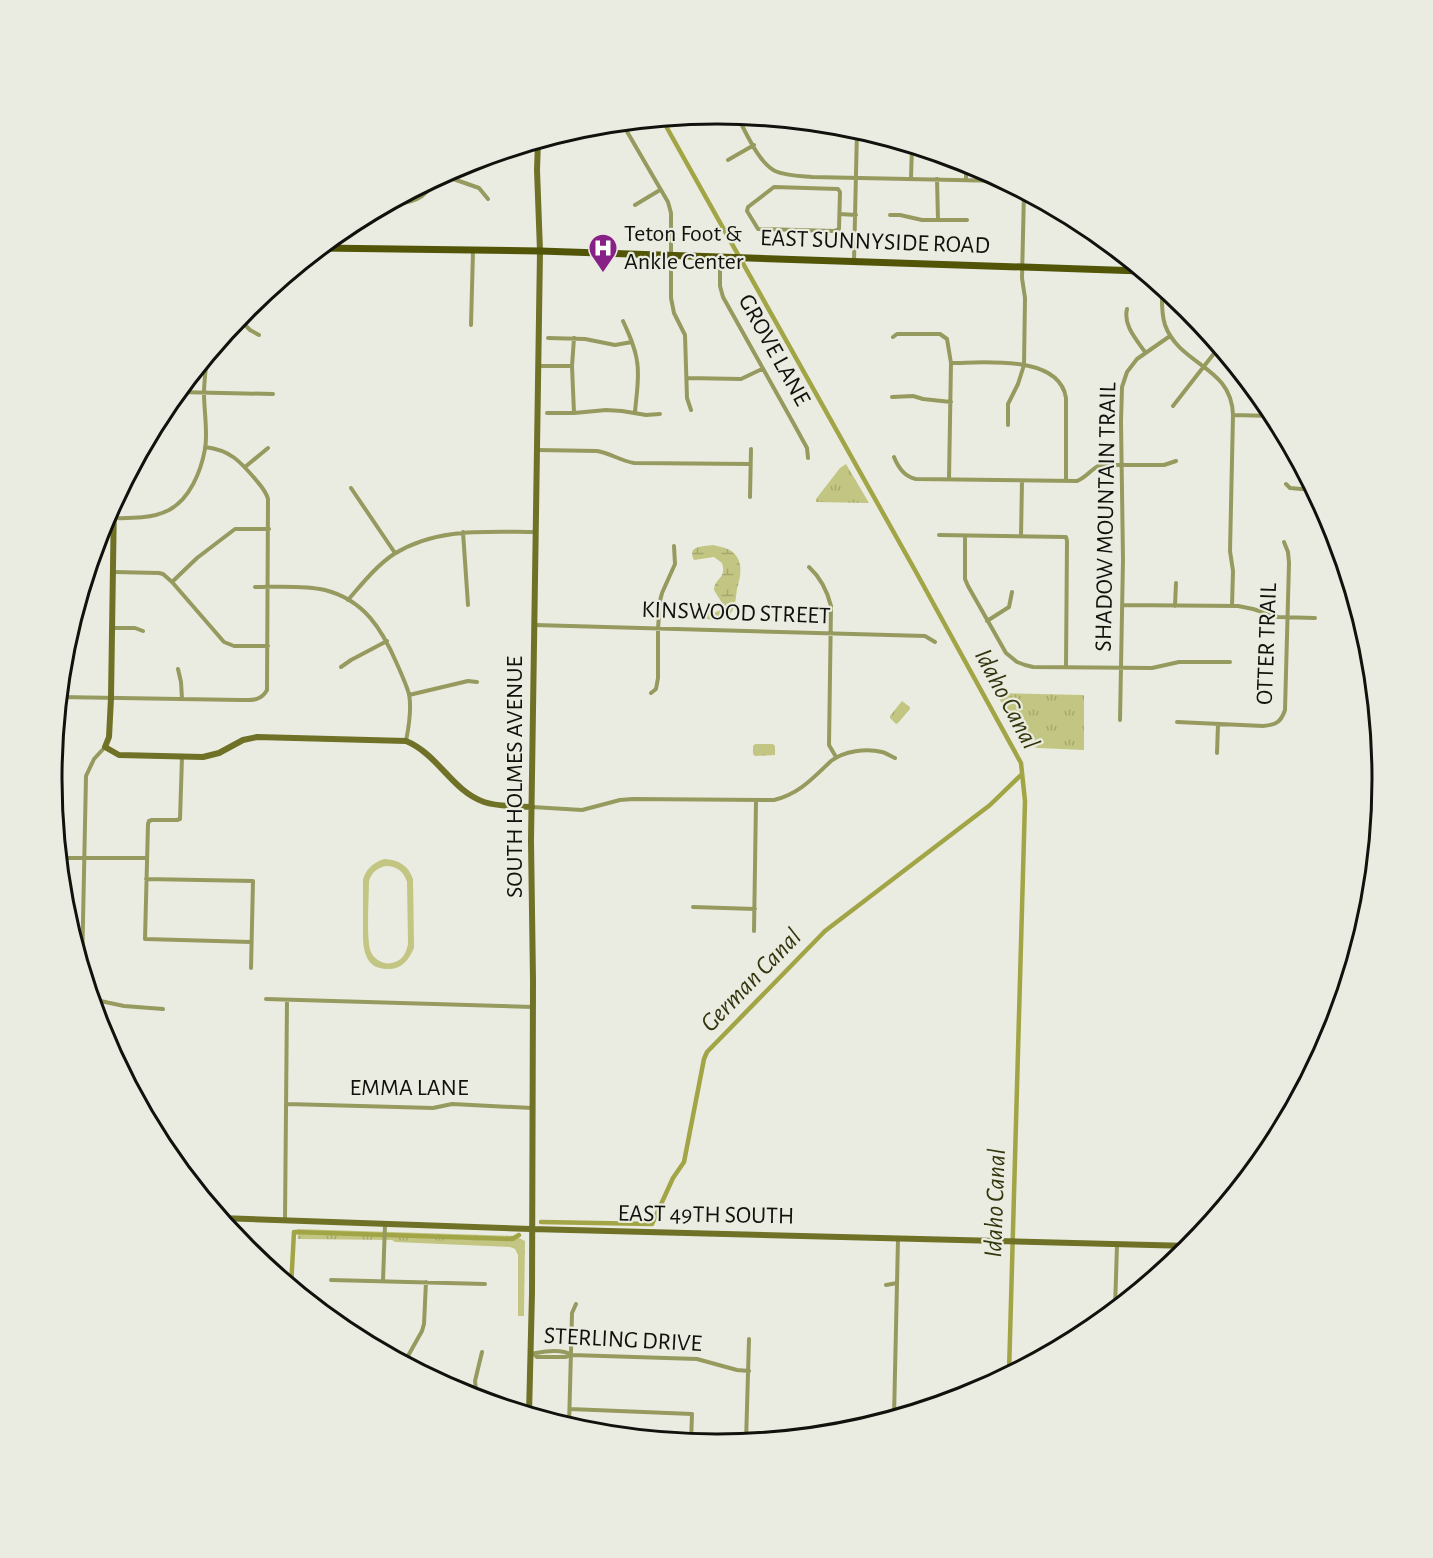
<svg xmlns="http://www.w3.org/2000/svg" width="1433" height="1558" font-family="'Alegreya Sans',sans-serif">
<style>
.wetland{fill:url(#wetland-marsh)}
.park{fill:url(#park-tufts)}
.pitch{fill:#c2c682;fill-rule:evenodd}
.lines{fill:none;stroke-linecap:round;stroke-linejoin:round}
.canal{stroke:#a1a546;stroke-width:4.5}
.street{stroke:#969a5f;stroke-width:4}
.secondary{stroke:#6e7126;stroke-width:6}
.primary{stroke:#525407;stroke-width:7}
.labels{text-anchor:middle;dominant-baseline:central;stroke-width:4.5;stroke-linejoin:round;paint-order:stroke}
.poi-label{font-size:24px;fill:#11110d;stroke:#ebece1;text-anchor:start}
.street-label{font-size:24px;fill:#11110d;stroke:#ebece1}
.water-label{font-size:26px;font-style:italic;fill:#34360d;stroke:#ebece1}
.rim{fill:none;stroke:#11110d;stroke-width:3}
</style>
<defs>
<pattern id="wetland-marsh" width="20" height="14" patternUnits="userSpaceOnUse" patternTransform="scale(1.5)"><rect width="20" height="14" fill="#c2c682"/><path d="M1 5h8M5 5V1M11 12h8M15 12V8" fill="none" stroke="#a6a96f"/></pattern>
<pattern id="park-tufts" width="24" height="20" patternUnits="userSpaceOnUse" patternTransform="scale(1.5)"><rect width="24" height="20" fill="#c2c682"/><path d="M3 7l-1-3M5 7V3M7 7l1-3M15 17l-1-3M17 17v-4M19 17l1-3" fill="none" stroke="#a6a96f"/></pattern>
</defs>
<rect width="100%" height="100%" fill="#ebece1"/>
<!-- wetland -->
<path class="wetland" d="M713,545C721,547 732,548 737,557C743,566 740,579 737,589C736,595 736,601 734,607C730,621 714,621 703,618L704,614L716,612L722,609V603L714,590C715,577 727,579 722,563L714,557L694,560C687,545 702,547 713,545Z"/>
<!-- park -->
<path class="park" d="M846,464L869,503L816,502V499L840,468Z
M996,693L1084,695V750L1038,748L1025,745Z
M902,701L910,707V709L898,723L896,724L890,718V716Z
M755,744H773L775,746V755L755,756L753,754V746Z
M297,1229L515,1236L525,1241L524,1316H518V1255L515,1249L510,1247L395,1242L392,1240L298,1239Z"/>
<!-- pitch -->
<path class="pitch" d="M384,859C399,860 408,865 413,879L414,948C409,959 403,968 391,969C360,971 363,942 363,921C363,907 363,893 363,879C367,868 373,863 384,859ZM386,866C397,866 404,872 407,882L408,944C406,952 404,959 395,962C386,966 375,961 371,952C366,941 369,896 369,881C372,872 377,868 386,866Z"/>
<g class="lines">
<!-- canal -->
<path class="canal" d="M662,119L916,572L1021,763L1025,801L1009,1373
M541,1222L652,1224L673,1178L684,1162L704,1059L707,1052L825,931L990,805L1022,774
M291,1287L294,1232L512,1239L519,1235"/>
<!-- street -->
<path class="street" d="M737,116C746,132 758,162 775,171C786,176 800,176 812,177L1003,181
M622,123L668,202L671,213V298L674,313L685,335L687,398L691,410
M728,160L754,145
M442,175L479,188L488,199
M911,178L912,146
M937,179L938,220
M966,180V163
M774,187L838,189L840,192L839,229L834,231L758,229L747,211L748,207Z
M388,204C411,204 425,200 436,178
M635,205L660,190
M840,214L856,215
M890,215H900L922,220H967
M1072,218L1071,222L1075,225L1082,223
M720,257V286L723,297L795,426L807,448L808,458
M854,261L857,130
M1162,288C1162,300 1161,313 1165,325C1180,366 1232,366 1233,415L1230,551L1233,571L1232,606
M1127,309C1123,325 1136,339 1145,352
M238,318L250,330L259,335
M623,321C629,334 635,347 637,361C640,378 636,396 635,413
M471,325L473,251
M893,337L897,334H940L947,339L951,363L949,479
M548,338L585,339L615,345L632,342
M951,363C983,363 1059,354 1066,398V481
M539,366H572
M687,378L741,379L762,369
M177,392L273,394
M892,397L913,396L923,399L951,402
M1173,406L1219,347
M547,413H574L606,410L622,411L646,415L660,414
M574,413L572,366L574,338
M1233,415L1274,416
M1008,425V404L1018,384L1024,365L1025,298L1022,278L1024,192
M537,450L597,451C610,453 621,461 634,463L750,464
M894,457C898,467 905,477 916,479L1077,481C1086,478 1091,469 1100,465H1164L1176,461
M245,467L268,448
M1286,484L1290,488L1313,490
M351,488L395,553
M750,497L751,449
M105,518C125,518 150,520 169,510C190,499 201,471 205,449C208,432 204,411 204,393C204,381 206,369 207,356
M463,532L468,605
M939,535L1066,537L1067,541L1066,667
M965,536V579L968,586L1006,653L1017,662L1025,665L1033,667L1152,668L1179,662H1230
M1021,536L1022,481
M809,567C821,578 827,590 831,606L829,745L836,757
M114,572L159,573L163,574L172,582L224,642L234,646H268
M172,582L197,558L235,529H269
M255,587C277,587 304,585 325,590C364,600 382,629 397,664C401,673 406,684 409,694C412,709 409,726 406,741
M348,600C362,584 376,566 394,554C437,527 487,532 536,532
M1122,605L1238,606L1253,609L1278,617L1315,618
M1175,606L1176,583
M987,621L1009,607L1012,592
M535,625L925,636L935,642
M113,628H135L143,631
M341,667L351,660L387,641
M178,669L181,682L182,699
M651,693L656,689L658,678V629L660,601L662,593L675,564L674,546
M409,695L468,681L477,682
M59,697L241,700C252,700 261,701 267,690L268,499C266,491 261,486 256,480C240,461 230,450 205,447
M1120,720L1123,559L1121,422L1122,387L1127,372L1137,359L1170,336
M1177,722L1263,726C1276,725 1281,722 1285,710L1289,563L1288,552L1284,542
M1217,753L1218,724
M182,757L180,819L177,820H152L149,821L148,824L145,939L251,942
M532,807L582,810L620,800L633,799L774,800C799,794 813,778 831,761C844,751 866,748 882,752C886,753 891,756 895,758
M59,858H147
M146,879L253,881L251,968
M693,907L755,909
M754,931L756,801
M82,970L86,776L94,759L105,747
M91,999L124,1006L163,1009
M266,999L533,1007
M287,1104L433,1108L452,1104L532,1108
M285,1220L287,1000
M331,1280L485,1284
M383,1281L385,1224
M886,1285L897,1283
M1115,1309L1117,1245
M530,1354C543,1352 560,1348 572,1355L697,1359L737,1370L749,1371
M534,1354L537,1357H566L571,1355
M389,1355H390
M404,1363L422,1331L424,1324L426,1282
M477,1398L475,1381L482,1352
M570,1409L692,1414L691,1442
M894,1417L898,1239
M569,1426L572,1313L576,1304
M746,1442L749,1339"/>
<!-- secondary -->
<path class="secondary" d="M114,501L111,698L109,737L105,747L119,755L203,757L219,753L243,740L257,737L406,741C438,754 452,791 484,802C499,807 516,806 532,807
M220,1218L531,1229L1190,1246
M529,1414L532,1293L533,981L531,841L540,251L537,170L538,141"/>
<!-- primary -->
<path class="primary" d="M320,248L540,251L1141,271"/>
</g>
<!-- icons -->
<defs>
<g id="hospital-pin" transform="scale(1.5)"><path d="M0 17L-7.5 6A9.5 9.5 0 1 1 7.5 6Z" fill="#882187" stroke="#ebece1"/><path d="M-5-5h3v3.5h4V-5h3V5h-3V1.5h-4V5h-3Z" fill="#fff"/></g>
</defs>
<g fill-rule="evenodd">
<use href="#hospital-pin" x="603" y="248"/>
</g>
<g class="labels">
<!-- poi labels -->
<g class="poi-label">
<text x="624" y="234">Teton Foot &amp;<tspan x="624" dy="28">Ankle Center</tspan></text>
</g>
<!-- street labels -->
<g class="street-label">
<text transform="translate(875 242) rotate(2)">EAST SUNNYSIDE ROAD</text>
<text transform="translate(774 350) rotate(61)">GROVE LANE</text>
<text transform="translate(1106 517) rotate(-89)">SHADOW MOUNTAIN TRAIL</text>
<text transform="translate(736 613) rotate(2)">KINSWOOD STREET</text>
<text transform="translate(1267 644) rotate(-88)">OTTER TRAIL</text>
<text transform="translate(515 777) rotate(-90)">SOUTH HOLMES AVENUE</text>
<text x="409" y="1088">EMMA LANE</text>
<text transform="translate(706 1215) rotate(1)">EAST 49TH SOUTH</text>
<text transform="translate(623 1340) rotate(3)">STERLING DRIVE</text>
</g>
<!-- water labels -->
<g class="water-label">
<text transform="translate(1007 699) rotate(62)">Idaho Canal</text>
<text transform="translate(751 980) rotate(-46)">German Canal</text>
<text transform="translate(995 1203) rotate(-88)">Idaho Canal</text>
</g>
</g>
<!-- crop -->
<path d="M0 0H1433V1558H0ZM62 779a655 655 0 1 1 1310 0a655 655 0 1 1-1310 0Z" fill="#ebece1" fill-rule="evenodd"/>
<path class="rim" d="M62 779a655 655 0 1 1 1310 0a655 655 0 1 1-1310 0Z"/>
</svg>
